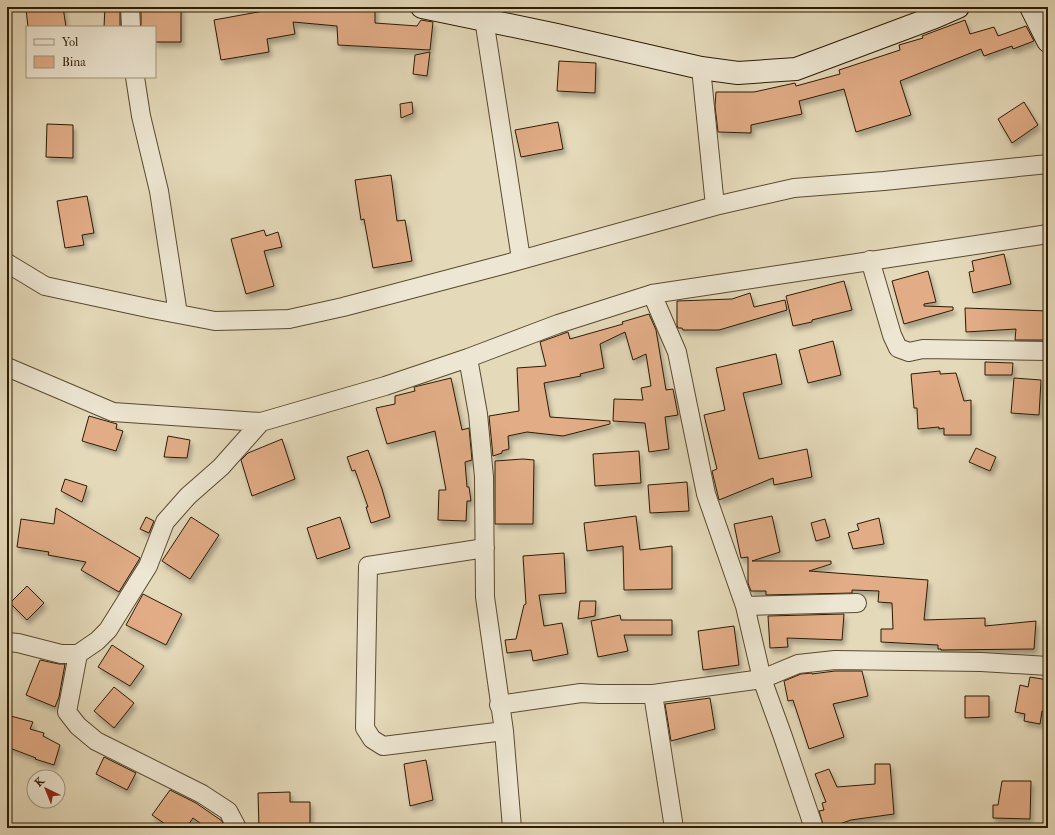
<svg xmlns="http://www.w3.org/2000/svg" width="1055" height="835" font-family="'IM FELL French Canon',serif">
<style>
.building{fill:#e1ac86;stroke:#2c1b03;filter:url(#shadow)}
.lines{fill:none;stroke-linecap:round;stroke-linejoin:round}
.street-casing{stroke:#5a4a30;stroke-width:20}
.secondary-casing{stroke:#2c1b03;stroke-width:24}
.street{stroke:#ede6d2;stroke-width:18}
.secondary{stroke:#ede6d2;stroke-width:22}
</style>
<defs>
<filter id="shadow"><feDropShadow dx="2.5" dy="4.5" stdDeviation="2" flood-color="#0004"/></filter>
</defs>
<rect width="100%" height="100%" fill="#e4d9b9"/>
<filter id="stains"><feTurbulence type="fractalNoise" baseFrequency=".005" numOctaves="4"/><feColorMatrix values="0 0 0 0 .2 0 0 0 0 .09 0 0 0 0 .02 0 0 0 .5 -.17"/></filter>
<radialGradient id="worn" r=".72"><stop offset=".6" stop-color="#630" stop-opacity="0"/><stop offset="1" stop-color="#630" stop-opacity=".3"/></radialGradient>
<!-- building -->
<path class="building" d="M37,7H63L66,27H28L26,9Z
M105,7H120V27H104Z
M141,7H181V42H155V27H141Z
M268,7H375V23L417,26L421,20L433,22L430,50L338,45L337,26L293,22L295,34L267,39L269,52L221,60L214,20L269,10Z
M965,20L970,34L994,27L998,36L1026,26L1034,41L1013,49L1012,46L984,56L981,49L900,81L911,115L856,132L844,89L799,101L802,114L751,125V133L718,132L715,106L716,92H754L795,83L796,86L840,74L839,70L900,50L899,45L923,38L922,36Z
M430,52L427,76L413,74L415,55Z
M559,61L596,63L595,93L557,91Z
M412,102L413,113L401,118L400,104Z
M1024,102L1038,125L1012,143L998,119Z
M558,122L563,149L521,157L515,130Z
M47,124L73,125V158L46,157Z
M391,175L397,221L405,220L412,261L373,268L364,219L361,220L355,180Z
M87,196L94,233L82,235L84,245L65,248L57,201Z
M264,230L266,236L278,232L282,247L264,251L274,286L246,294L231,239Z
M1004,254L1011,284L973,293L969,272L974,271L972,261Z
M928,271L936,302L924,304V306L953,307V310L904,324L892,281Z
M844,281L852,310L812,320V322L793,326L786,296Z
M750,293L754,307L785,300L787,310L719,330H683L682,328H678L677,325V301L732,299Z
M965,308L1048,311V340H1015L1016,329L966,332Z
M649,314L656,330L666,390L673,389L678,415L665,417L669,449L649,452L645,423L613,421L614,399L643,400L641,388L651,386L646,354L633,360L625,332L600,344L604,368L580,374L581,376L544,383L550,417L610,421V424L563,436L527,432L508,436L509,449L502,451V453L493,456L489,416L519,411L517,368L546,366L540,342L568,332L570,339L623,324L622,322Z
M833,341L841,375L808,383L799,350Z
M776,354L782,384L743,393L759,459L807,449L812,477L774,485L773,478L719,500L712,471L717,469L704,415L725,410L716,368Z
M985,362L1013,363L1012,375H985Z
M940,371V374L956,373L964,401L971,400V435H944V428L939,429V427L918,429L917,408H914L911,374Z
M451,378L462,430L469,428L472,460L465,462L467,487H469L471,501H467L466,521L438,520L439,490H446L435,431L387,444L376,408L395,404V396L415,391L414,387Z
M1014,378L1041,380L1039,415L1011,413Z
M89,416L117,424L116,429L123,431L116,451L82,441Z
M168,436L190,440L187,458L164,457Z
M282,439L295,479L252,496L241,460L248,453Z
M976,448L996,457L990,471L969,462Z
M368,450L382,489L390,517L371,523L366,507H368L355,470L352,471L347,457Z
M639,451L641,483L595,486L593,454Z
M523,459L534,460L533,524H495V461Z
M65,479L87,486L82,502L61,491Z
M687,482L689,511L650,513L648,485Z
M56,508L140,558L119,592L81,570L86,562L48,555L49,552L17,547L21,519L54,524Z
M636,516L640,550L672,546V589L624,590L623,546L587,551L584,523Z
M772,516L780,552L752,561H831V564L809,571L928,580L924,620L985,618V626L1036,621L1034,649L941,650V649H938V645L881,642V629H893L892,603L878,602L879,591L852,590V593L766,595V591H751L748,583V557L741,558L734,524Z
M146,517L154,521L149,533L140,529Z
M191,517L219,535L190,579L162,561Z
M340,517L350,548L317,559L307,528Z
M879,518L884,544L853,549L848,533L859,530L857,524Z
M825,519L830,537L816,541L811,523Z
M564,553L566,593L539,595L544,626L562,623L568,654L533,661L531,650L507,653L505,640L516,639L524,605L526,604L523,556Z
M27,586L44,603L27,620L10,603Z
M143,594L182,614L166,645L126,625Z
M580,601H596L595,616L578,619Z
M844,614L842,640L787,638L788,647L770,648L768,616Z
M620,615L621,620H672V635H624L628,651L598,657L591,621Z
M734,626L739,665L703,670L698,631Z
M112,645L144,666L130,686L98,667Z
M40,660L59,664H65L59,697L55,707L26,695Z
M835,671H862L868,696L833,704L844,737L809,749L793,700L788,701L784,681L801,674L812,673V674Z
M1030,677L1048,680V712L1042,711L1040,724L1024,721L1025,714L1015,712L1020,685L1028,687Z
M114,687L134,703L114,728L94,711Z
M965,696H989V717L965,718Z
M710,698L715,729L671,741L665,704Z
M7,715L33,722L30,729L44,733L43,736L60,745L54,765L35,759L36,758L7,747Z
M104,757L136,773L127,790L96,774Z
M426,760L433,800L410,806L404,764Z
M875,764H890L894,814L851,820L828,828H824L819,811L824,810L822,803L826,802L815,774L829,769L837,787L875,784Z
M1002,781H1031L1030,819L993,818V805H998Z
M170,790L196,803L222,821L225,828H207L193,818L186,828H171L152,815Z
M290,792V802H310V828H259L258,793Z"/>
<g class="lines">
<!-- street casing -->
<g class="street-casing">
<path id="street" d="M130,7L131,27
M484,19L521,259
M701,68L715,206
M135,77L141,116L159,191L178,314
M870,260L892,335L898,348L909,352L923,349L1048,351
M7,263L45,286L152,309L215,321L289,319L343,307L506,264L715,206L794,188L884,181L1048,164
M652,294L677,352L706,494L745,606L762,679L782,734L814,828
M468,358L478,414L484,477L485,597L504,731L512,828
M7,367L113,412L261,422L385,386L468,358L558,324L652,294L1048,234
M485,548L368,566L365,728L372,739L383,746L504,731
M745,606L857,603
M7,642L18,643L61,654H78L97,641L108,630L148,566L165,522L188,496L221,467L261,422
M78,654L67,712L78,726L96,741L202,794L228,811L237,828
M653,694L674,828
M499,705L581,693L599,694H653L762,679L798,664L835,660L981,662L1048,666"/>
</g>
<!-- secondary casing -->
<g class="secondary-casing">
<path id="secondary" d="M422,7L557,35L701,68L738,73L796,69L935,17L958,7
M1031,7L1048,41"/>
</g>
<!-- street -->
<use href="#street" class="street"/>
<!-- secondary -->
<use href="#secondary" class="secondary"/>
</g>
<!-- margin -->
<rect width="1055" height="835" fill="none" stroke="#e4d9b9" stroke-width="24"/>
<rect x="8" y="8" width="1039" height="819" fill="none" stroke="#2c1b03" stroke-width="2"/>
<rect x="12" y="12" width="1031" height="811" fill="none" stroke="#2c1b03"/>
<!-- legend -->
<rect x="26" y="26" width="130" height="52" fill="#ede6d2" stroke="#a0957f"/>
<rect x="34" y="39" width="20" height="6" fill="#ede6d2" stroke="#a0957f"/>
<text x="62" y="46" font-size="12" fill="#2c1b03">Yol</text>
<rect x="34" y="56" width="20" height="12" fill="#e1ac86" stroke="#a0957f"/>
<text x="62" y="66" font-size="12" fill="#2c1b03">Bina</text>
<!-- north arrow -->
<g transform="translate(46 789) rotate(317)"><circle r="19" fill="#ede6d2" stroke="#a0957f"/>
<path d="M0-3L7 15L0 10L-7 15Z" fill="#8f2418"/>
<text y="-6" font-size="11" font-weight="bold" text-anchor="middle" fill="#2c1b03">K</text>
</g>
<rect width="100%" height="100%" filter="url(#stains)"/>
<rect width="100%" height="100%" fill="url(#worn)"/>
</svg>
